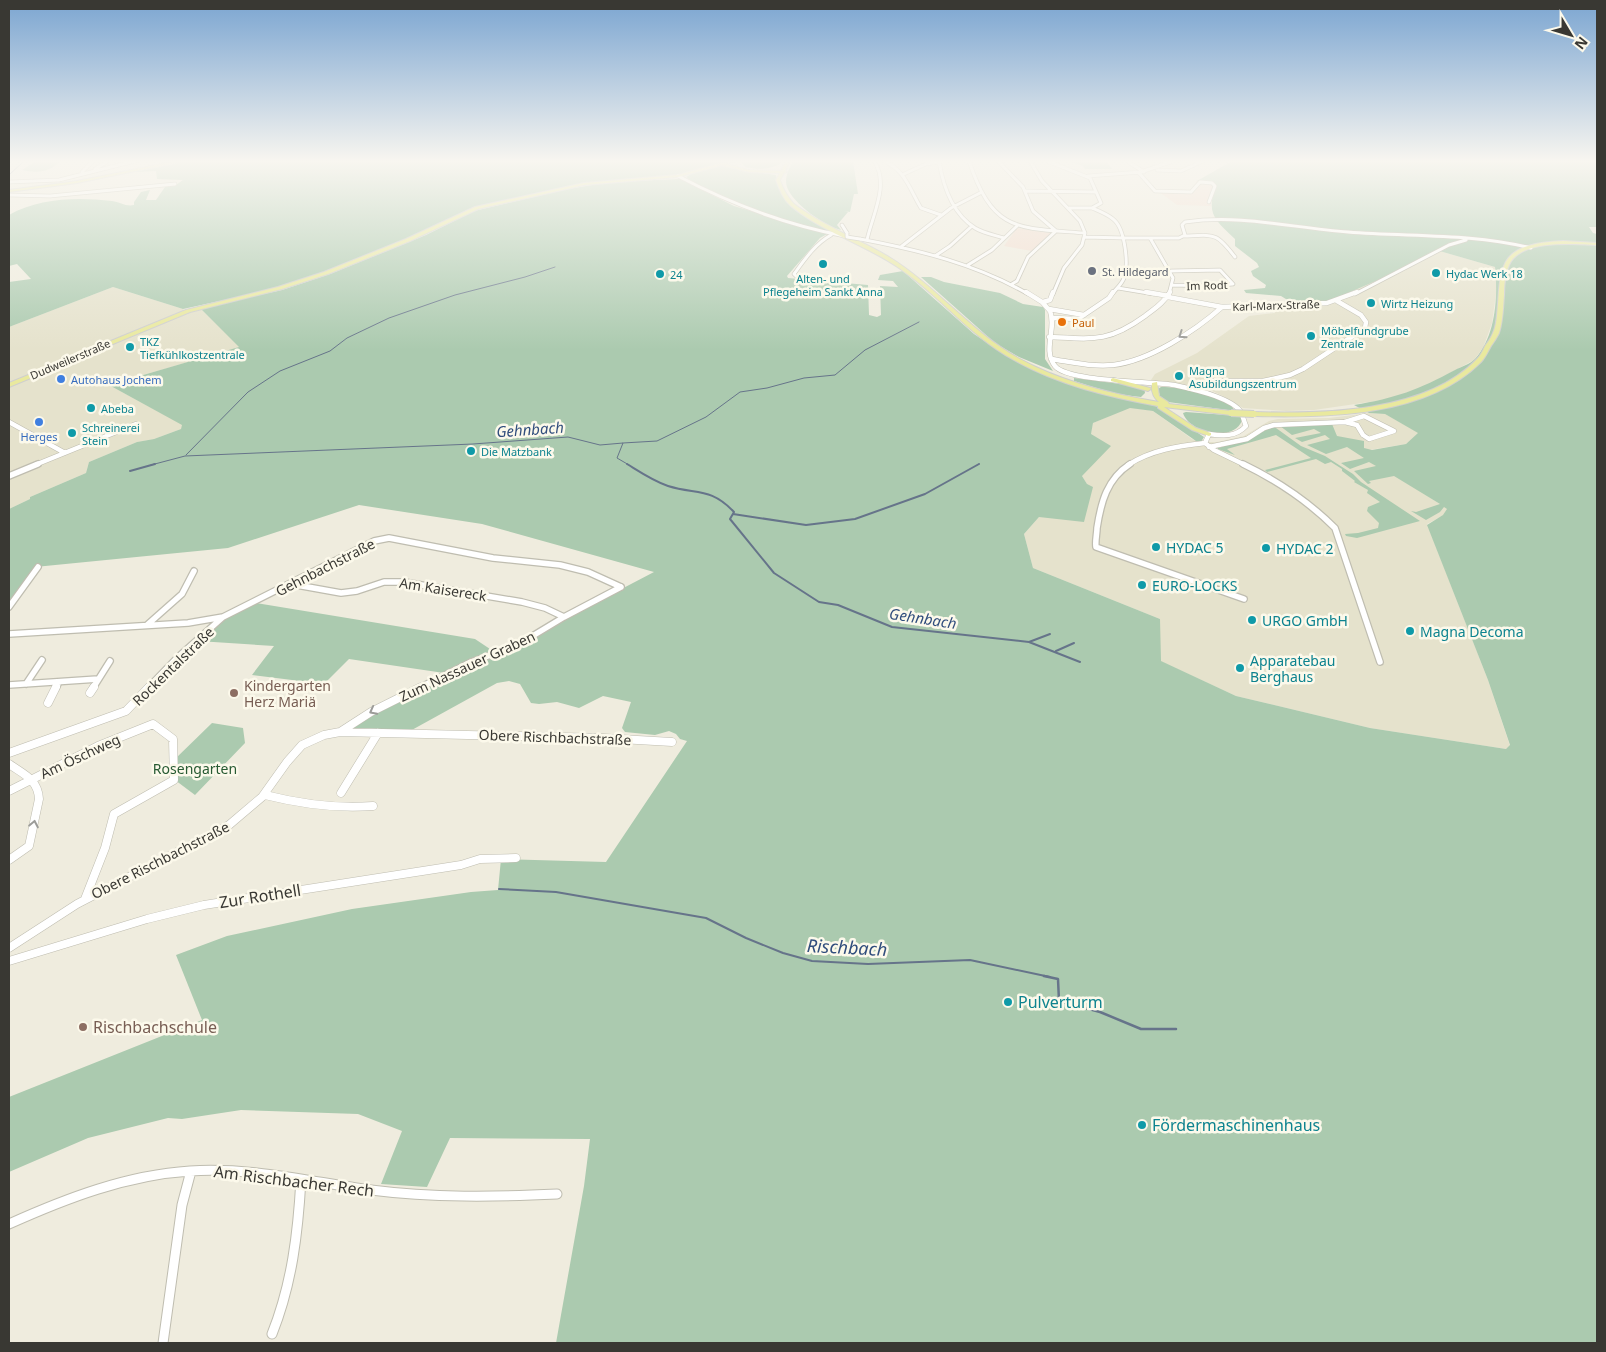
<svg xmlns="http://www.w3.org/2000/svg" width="1606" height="1352" font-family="'Noto Sans',sans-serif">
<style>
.built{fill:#e5e2cc}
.education{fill:#f2ddcf}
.green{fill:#abcaaf}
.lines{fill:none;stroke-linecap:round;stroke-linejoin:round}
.stream-far2{stroke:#66748a;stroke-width:1}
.stream-far1{stroke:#66748a;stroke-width:2}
.stream{stroke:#66748a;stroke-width:2.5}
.minor-far4-casing{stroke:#bfbdb0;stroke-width:4.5}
.minor-far3-casing{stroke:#bfbdb0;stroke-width:5.5}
.minor-far2-casing{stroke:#bfbdb0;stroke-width:8}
.minor-far1-casing{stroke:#bfbdb0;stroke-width:9}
.minor-casing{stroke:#bfbdb0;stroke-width:11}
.major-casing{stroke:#cfcfce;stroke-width:2}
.minor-far4{stroke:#fff;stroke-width:3}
.minor-far3{stroke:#fff;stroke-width:4.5}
.minor-far2{stroke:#fff;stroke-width:5.5}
.minor-far1{stroke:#fff;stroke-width:8}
.minor{stroke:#fff;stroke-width:9}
.major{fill:#e9e99e;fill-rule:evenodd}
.minor-bridge-casing{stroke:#bfbdb0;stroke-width:4.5;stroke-linecap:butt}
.major-bridge-casing{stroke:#cfcfce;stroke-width:8;stroke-linecap:butt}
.minor-bridge{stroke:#fff;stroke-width:3}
.major-bridge{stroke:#e9e99e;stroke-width:6}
.oneway{stroke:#9c9c99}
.culture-dot{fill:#0f9aa8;stroke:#fcf9eb;stroke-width:2}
.worship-dot{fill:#6b7280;stroke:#fcf9eb;stroke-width:2}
.food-dot{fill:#e8710a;stroke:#fcf9eb;stroke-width:2}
.shop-dot{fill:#3f7fe0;stroke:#fcf9eb;stroke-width:2}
.education-dot{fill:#8d6e63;stroke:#fcf9eb;stroke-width:2}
.labels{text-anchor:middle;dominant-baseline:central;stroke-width:5;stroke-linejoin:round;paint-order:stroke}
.far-worship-label{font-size:11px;fill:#5b616d;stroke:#fcf9eb;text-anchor:start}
.far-culture-label{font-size:11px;fill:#0d838f;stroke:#fcf9eb;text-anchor:start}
.far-street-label{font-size:11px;fill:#393833;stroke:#fcf9eb}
.far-food-label{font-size:11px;fill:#c56008;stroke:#fcf9eb;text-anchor:start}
.far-shop-label{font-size:11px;fill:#366cbe;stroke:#fcf9eb;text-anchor:start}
.culture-label{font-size:14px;fill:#0d838f;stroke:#fcf9eb;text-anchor:start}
.street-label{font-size:14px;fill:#393833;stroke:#fcf9eb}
.education-label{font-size:14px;fill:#785e54;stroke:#fcf9eb;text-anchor:start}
.park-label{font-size:14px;fill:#275a32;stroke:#fcf9eb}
.water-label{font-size:15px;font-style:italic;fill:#314e7d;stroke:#fcf9eb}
.near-street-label{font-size:16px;fill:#393833;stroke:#fcf9eb}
.near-culture-label{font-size:16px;fill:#0d838f;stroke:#fcf9eb;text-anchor:start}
.near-education-label{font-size:16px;fill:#785e54;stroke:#fcf9eb;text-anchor:start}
.near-water-label{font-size:18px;font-style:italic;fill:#314e7d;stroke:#fcf9eb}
</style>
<rect width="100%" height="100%" fill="#efecde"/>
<!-- built -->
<path class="built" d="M1436,250L1495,267L1497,286L1492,323L1483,348L1474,360L1426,386L1390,399L1314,410L1286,411L1243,408L1223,396L1210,390L1195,386L1149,383L1155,374L1197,353L1249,316L1275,313L1272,308L1295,307L1294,304Z
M113,287L183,309L186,313L200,308L240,347L109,385L183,425L181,429L154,439L137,442L89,462L86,473L30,497V499L9,509V327Z
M1130,407L1153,411L1192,439L1201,442H1217L1244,436L1269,421L1278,419L1329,418L1369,413L1385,414L1419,433L1406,444L1357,452L1448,509L1444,515L1427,524L1488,680L1510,746L1506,749L1370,728L1236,696L1160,661V619L1033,568L1024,534L1039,517L1087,484L1082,476L1093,423Z"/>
<!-- education -->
<path class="education" d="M1197,181L1216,184L1210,202L1211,206L1177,205L1158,191H1190Z
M1017,228L1042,232L1053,233L1032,251L1004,246Z"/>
<!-- green -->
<path class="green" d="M36,161H60C49,173 37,173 22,170Z
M187,161H731L676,176L590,183L474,208L407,240L319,275L265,291L183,309L113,287L9,327V282L31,279L17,264L9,266V215C39,198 77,197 112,201C120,202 126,207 134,205V202L141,192L150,190L146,200H156L165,187L176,185L183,180L157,179L156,171L134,172Z
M745,161H784C773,170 759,170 745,167L742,163Z
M793,161H853L858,194H854L850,212L844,211L848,212L837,225L841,230C825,226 793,204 787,187C784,178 789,169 793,161Z
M1069,161H1106L1112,169H1085L1083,166Z
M1232,161H1597V227H1589L1593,233L1597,234V1343H556L584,1186L590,1139L450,1138L427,1187L381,1184L402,1131L358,1114L241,1110L182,1119L168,1118L88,1138L9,1172V1097L202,1020L176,955L227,936L352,909L471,892L498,890L501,859L606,862L687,741L680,739L676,734L669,731L655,735L625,732L622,728L631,702L603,696L579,708L557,702L539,704L531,703L520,684L509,681L497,683L410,731L352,730L351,726L451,674L349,659L324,684L252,675L274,646L198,641L224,619L256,603L475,639L499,655L566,618L654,572L482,524L359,505L228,548L35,567L9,605V509L30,499V497L86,473L89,462L137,442L154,439L181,429L182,425L109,385L239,347L200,308L282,290L330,274L426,235L474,211L568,189L610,182L680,179L734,206L827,234L820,238L787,276L788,278L868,285L869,315L877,317L881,315L880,286L898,287L893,281L878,280L880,275L903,271L974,334L1010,358L1057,380L1101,393L1159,407L1204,437L1201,442L1196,441L1153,411L1130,408L1093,423L1091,434L1111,446L1082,476L1087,484L1093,487L1084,522L1039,517L1024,534L1033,568L1160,619L1161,661L1236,696L1370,728L1506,749L1510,745L1488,680L1427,525L1443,515L1447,509L1444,507L1440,512L1426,520L1411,511L1416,512L1440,504L1394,476L1369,481L1371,483L1368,484L1354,471L1376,466L1369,462L1350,469L1341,463L1364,458L1347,447L1326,454L1307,445L1330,439L1325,435L1302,442L1295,438L1321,433L1314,429L1292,435L1280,426L1332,424L1337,436L1364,441V448L1372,450L1406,444L1418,433L1385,414L1369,413L1354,405C1396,398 1418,390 1455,370C1461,367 1470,364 1475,359C1496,336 1498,296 1495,267L1436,250L1392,274L1327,302L1294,304L1281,296L1246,293L1244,290L1265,288L1266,285L1253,276L1251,271L1259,267L1257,263L1235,246V239C1214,219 1206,214 1216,184L1197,181Z
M723,165L747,171L776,175L780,190L787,201L834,231L829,233C782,219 725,207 686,177L691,174Z
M921,277H931L944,282L1000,293L1023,304L1043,307L1045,310V359L1053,371L1019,357L995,343Z
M1074,378L1144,387L1145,393L1141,397C1118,395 1096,388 1074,381Z
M1161,387C1180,387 1225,393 1235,411L1168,402L1160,396L1158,389Z
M1186,412L1240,416L1242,420C1235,443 1189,433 1183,413Z
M1272,427L1276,428L1301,446L1325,456L1353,474L1361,482L1420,521L1357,538L1346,536L1345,534L1358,533L1378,528L1379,523L1367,511L1368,507L1380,502L1367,493L1368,490L1354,482L1355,481L1342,471V469L1331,462L1325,464L1316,459L1267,472L1265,470L1311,458L1276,435L1227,449L1235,455L1218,449V448L1249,439Z
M212,723L243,728L245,743L195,795L175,780L174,760Z"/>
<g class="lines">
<!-- stream-far2 -->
<path class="stream-far2" d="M9,175L24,161
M623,443L657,441L706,417L740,392L767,388L804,378L835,375L865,350L919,322
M186,455L248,392L280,371L330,351L347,338L389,318L455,295L525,277L555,267
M151,465L185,456L473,444L568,437L600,445L623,443L617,458L629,465
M977,465L979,464"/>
<!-- stream-far1 -->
<path class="stream-far1" d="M627,464C640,472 653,481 668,486C697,495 710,487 734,512L730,519L774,573L819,602L838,605L892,627L1029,642L1080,662
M130,471L155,464
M733,514L806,525L855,519L925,494L979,464
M1029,642L1050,634
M1056,651L1074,643
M499,889L556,892L706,918L746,938L783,953L812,961L868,964L970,960L1050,977"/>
<!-- stream -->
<path class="stream" d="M1044,976L1058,979L1059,1001L1100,1012L1141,1029H1176"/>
<!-- minor-far4 casing -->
<g class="minor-far4-casing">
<path id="minor-far4" d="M884,161C905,170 910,190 921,208L941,215
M939,161C943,186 953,214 975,228C983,233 994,235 1004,238
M969,161C993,233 1018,228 1085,233
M998,161L1023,187L1033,211L1056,231L1028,257L1017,281L1012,284
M1030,161L1042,181L1080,221L1085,233L1082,245L1064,268L1053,294
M1047,161L1090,178L1101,203L1092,208C1099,211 1107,214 1113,219C1125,228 1129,264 1124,278C1122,284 1116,289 1112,294
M1127,161L1144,172
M95,169L108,161
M1157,170L1181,171L1203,161
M82,172L93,161
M1139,173L1155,191L1191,192L1200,182L1212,183L1215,186L1209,202
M904,174L926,164L938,162
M678,176C731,204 786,225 845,236
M1088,176L1141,172L1173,161
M9,182L59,180L135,161
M1026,191L1096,192
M9,195L50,196L175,184
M1069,208H1092
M842,225L847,233
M1184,236C1215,235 1216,232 1235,257
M1085,237L1124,238
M1124,238H1179L1185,235L1182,225L1185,222C1242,214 1292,228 1348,232C1410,237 1471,233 1531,248
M1150,238L1173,278L1169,294
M860,239C919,250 976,264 1028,294
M867,240C872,216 890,184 874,161
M902,246L951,208L982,192
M935,256L950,246L972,226
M968,265L992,250L1017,226
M1171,271L1220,270L1233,284L1209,286L1172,285
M796,276L794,274C805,259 815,244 831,235
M1118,288L1154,294
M1355,294L1449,245L1466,240"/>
</g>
<!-- minor-far3 casing -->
<g class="minor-far3-casing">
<path id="minor-far3" d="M1026,292L1042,302L1050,311C1057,328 1042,350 1055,366C1068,382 1150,381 1174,385C1188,388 1202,391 1215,396C1223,399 1236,404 1241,412C1243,416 1244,422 1246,426C1236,437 1223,436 1209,434L1205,443
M1146,292L1169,296
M1168,297L1222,307L1327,303L1357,292
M1043,302L1050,300L1053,292
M1049,309L1084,315
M1052,318L1078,319L1109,298L1113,292
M1049,337C1092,339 1108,343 1145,316C1154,309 1164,303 1170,292
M1051,359C1071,362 1092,367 1113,365C1149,361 1195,331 1222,307
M1199,389L1211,381H1263L1290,375L1303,369L1365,328L1366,322L1361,315L1337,301
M1364,416L1394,431L1369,439L1363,435L1357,425L1345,422Z
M9,422L65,453
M1209,447L1247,439L1264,428L1274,425L1345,422
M35,465L136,424
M1128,465C1151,450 1178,446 1205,443L1214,450L1245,465"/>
</g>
<!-- minor-far2 casing -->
<g class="minor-far2-casing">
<path id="minor-far2" d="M1130,464C1107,479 1101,502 1097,528C1097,534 1095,541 1096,547L1244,599
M1243,464C1276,480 1309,502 1335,528L1380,662
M9,476L38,464
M291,584L341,593L357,591L384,582H404L522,602L545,608L564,617
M9,607L38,567
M147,625L182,594L194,571
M9,634L188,623L223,617L374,541L389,538L493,558L560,565L588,572L621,587
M26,684L42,660
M9,685L98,679
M56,688L59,682
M93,688L110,661
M148,688L177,658L223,617
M419,688L471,662L516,646L564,617L621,587"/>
</g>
<!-- minor-far1 casing -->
<g class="minor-far1-casing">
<path id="minor-far1" d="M90,693L94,687
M48,703L56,687
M340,732L371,712L421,687
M9,753L126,711L149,687
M9,764C23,774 38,779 39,799L29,846L9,860
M9,791L98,746L153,724L173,739L174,780L114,814L105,848L85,899
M341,793L378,733
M265,795C301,804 336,809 373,806
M9,948L77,904L229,825L262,797L287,762L302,745L324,735L340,732L603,738L672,742
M9,961L147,919L204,905L461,865L480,859L516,858"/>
</g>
<!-- minor casing -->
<g class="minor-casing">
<path id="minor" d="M9,1224C67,1198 127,1175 190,1171C252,1167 311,1182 371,1190C433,1198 495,1197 557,1194
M272,1334C292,1284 298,1233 301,1179
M163,1343L182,1205L191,1171"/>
</g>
<!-- major casing -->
<g class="major-casing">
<path id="major" d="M176,161H184L77,183L9,192V190L77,181Z
M730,161H736L726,164L749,170L781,171L786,161H790L785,171L787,172L784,173L780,180C783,189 787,196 793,203C800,209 808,213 815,218C839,232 865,243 889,257C936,286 970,331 1018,358C1062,382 1111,394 1159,402C1153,397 1151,391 1152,383L1157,382L1159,396L1168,402L1169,404L1231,411L1234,413L1231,415L1164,407L1196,428L1211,433V435L1209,436L1192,430L1158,408V406C1109,397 1058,385 1014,360C970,336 940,296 899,268C866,245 822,232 791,206C783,199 780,190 776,180L780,173L749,172L722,165L678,177L584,185L478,209L410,241L328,274L282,289L190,312L9,387V383L186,310L278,287L324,272L406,239L475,207L584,183L678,175Z
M1563,241L1597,243V245C1574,244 1520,239 1509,265C1505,274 1504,285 1504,295C1503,307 1503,321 1499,333C1497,337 1494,342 1491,346C1488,351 1485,358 1481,362C1426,417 1327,418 1254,416L1251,414L1254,412C1323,414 1426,413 1477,359C1480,356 1483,351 1485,346C1488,342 1491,338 1493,333C1497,325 1497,313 1498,304C1499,291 1499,278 1504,266C1512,244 1543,242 1563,241Z
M1113,378L1150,388L1151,389L1148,391L1111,381V379Z"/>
</g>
<!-- minor-far4 -->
<use href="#minor-far4" class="minor-far4"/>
<!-- minor-far3 -->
<use href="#minor-far3" class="minor-far3"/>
<!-- minor-far2 -->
<use href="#minor-far2" class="minor-far2"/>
<!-- minor-far1 -->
<use href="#minor-far1" class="minor-far1"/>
<!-- minor -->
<use href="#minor" class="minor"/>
<!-- major -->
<use href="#major" class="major"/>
<!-- minor-bridge casing -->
<g class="minor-bridge-casing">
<path id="minor-bridge" d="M847,233V237L860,239"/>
</g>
<!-- major-bridge casing -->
<g class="major-bridge-casing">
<path id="major-bridge" d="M1231,413L1254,414"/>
</g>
<!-- minor-bridge -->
<use href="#minor-bridge" class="minor-bridge"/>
<!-- major-bridge -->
<use href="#major-bridge" class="major-bridge"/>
</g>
<!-- one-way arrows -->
<defs><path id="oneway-chevron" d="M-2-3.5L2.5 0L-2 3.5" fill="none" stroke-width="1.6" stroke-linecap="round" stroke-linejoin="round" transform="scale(1.25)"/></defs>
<g class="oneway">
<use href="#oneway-chevron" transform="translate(1182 335) rotate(146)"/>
<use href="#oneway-chevron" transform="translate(373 711) rotate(152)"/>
<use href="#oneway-chevron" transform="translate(34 824) rotate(-79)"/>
</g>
<!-- sky -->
<linearGradient id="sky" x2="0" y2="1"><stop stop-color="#7ba5d1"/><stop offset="0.46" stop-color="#f8f6f0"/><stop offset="1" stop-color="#f8f6f0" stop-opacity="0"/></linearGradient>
<rect width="1606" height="350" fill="url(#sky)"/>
<!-- markers -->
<g class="culture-dot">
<circle cx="823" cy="264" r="5"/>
<circle cx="1436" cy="273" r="5"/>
<circle cx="660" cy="274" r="5"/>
<circle cx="1371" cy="303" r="5"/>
<circle cx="1311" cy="336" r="5"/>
<circle cx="130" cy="347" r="5"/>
<circle cx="1179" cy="376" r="5"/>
<circle cx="91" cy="408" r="5"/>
<circle cx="72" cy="433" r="5"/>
<circle cx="471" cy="451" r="5"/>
<circle cx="1156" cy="547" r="5"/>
<circle cx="1266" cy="548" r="5"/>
<circle cx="1142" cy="585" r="5"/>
<circle cx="1252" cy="620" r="5"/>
<circle cx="1410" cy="631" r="5"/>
<circle cx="1240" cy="668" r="5"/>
<circle cx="1008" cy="1002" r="5"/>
<circle cx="1142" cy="1125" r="5"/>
</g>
<circle class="worship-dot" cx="1092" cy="271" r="5"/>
<circle class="food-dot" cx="1062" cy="322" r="5"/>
<g class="shop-dot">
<circle cx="61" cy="379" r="5"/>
<circle cx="39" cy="422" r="5"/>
</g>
<g class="education-dot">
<circle cx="234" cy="693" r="5"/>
<circle cx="83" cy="1027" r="5"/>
</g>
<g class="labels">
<!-- far-worship labels -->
<g class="far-worship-label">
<text x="1102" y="271">St. Hildegard</text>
</g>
<!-- far-culture labels -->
<g class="far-culture-label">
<text x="1446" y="273">Hydac Werk 18</text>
<text x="670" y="274">24</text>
<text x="823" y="278" text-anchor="middle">Alten- und<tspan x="823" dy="13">Pflegeheim Sankt Anna</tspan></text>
<text x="1381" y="303">Wirtz Heizung</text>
<text x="1321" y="330">Möbelfundgrube<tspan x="1321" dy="13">Zentrale</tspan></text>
<text x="140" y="341">TKZ<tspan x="140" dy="13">Tiefkühlkostzentrale</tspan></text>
<text x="1189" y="370">Magna<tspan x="1189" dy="13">Asubildungszentrum</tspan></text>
<text x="101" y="408">Abeba</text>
<text x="82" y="427">Schreinerei<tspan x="82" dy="13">Stein</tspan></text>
<text x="481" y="451">Die Matzbank</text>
</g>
<!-- far-street labels -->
<g class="far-street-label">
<text transform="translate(1207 285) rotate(-2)">Im Rodt</text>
<text transform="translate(1276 305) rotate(-2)">Karl-Marx-Straße</text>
<text transform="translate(70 359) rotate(-23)">Dudweilerstraße</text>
</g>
<!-- far-food labels -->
<g class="far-food-label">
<text x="1072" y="322">Paul</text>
</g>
<!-- far-shop labels -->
<g class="far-shop-label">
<text x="71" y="379">Autohaus Jochem</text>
<text x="39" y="436" text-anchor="middle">Herges</text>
</g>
<!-- culture labels -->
<g class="culture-label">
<text x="1166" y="547">HYDAC 5</text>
<text x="1276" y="548">HYDAC 2</text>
<text x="1152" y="585">EURO-LOCKS</text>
<text x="1262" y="620">URGO GmbH</text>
<text x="1420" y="631">Magna Decoma</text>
<text x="1250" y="660">Apparatebau<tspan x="1250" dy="16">Berghaus</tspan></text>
</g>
<!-- street labels -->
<g class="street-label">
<text transform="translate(325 567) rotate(-27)">Gehnbachstraße</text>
<text transform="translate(443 589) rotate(9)">Am Kaisereck</text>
<text transform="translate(173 666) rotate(-44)">Rockentalstraße</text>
<text transform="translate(467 666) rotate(-25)">Zum Nassauer Graben</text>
<text transform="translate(555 737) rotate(2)">Obere Rischbachstraße</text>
<text transform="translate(80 756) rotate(-25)">Am Öschweg</text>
<text transform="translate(160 860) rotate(-27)">Obere Rischbachstraße</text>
</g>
<!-- education labels -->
<g class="education-label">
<text x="244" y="685">Kindergarten<tspan x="244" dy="16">Herz Mariä</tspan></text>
</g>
<!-- park labels -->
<g class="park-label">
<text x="195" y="768">Rosengarten</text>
</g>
<!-- water labels -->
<g class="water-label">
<text transform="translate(530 429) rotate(-4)">Gehnbach</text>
<text transform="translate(923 618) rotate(9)">Gehnbach</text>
</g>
<!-- near-street labels -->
<g class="near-street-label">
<text transform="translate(260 896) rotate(-9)">Zur Rothell</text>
<text transform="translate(294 1181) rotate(7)">Am Rischbacher Rech</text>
</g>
<!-- near-culture labels -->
<g class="near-culture-label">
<text x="1018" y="1002">Pulverturm</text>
<text x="1152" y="1125">Fördermaschinenhaus</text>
</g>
<!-- near-education labels -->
<g class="near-education-label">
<text x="93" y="1027">Rischbachschule</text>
</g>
<!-- near-water labels -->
<g class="near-water-label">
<text transform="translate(847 947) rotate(3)">Rischbach</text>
</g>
</g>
<!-- border -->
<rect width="1606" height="1352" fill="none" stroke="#393833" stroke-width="20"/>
<!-- north arrow -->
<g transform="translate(1571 35) rotate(128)" stroke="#fcf9eb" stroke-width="4" paint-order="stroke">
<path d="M0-4L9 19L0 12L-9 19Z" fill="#393833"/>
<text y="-8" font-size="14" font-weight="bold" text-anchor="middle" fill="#393833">N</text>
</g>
</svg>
